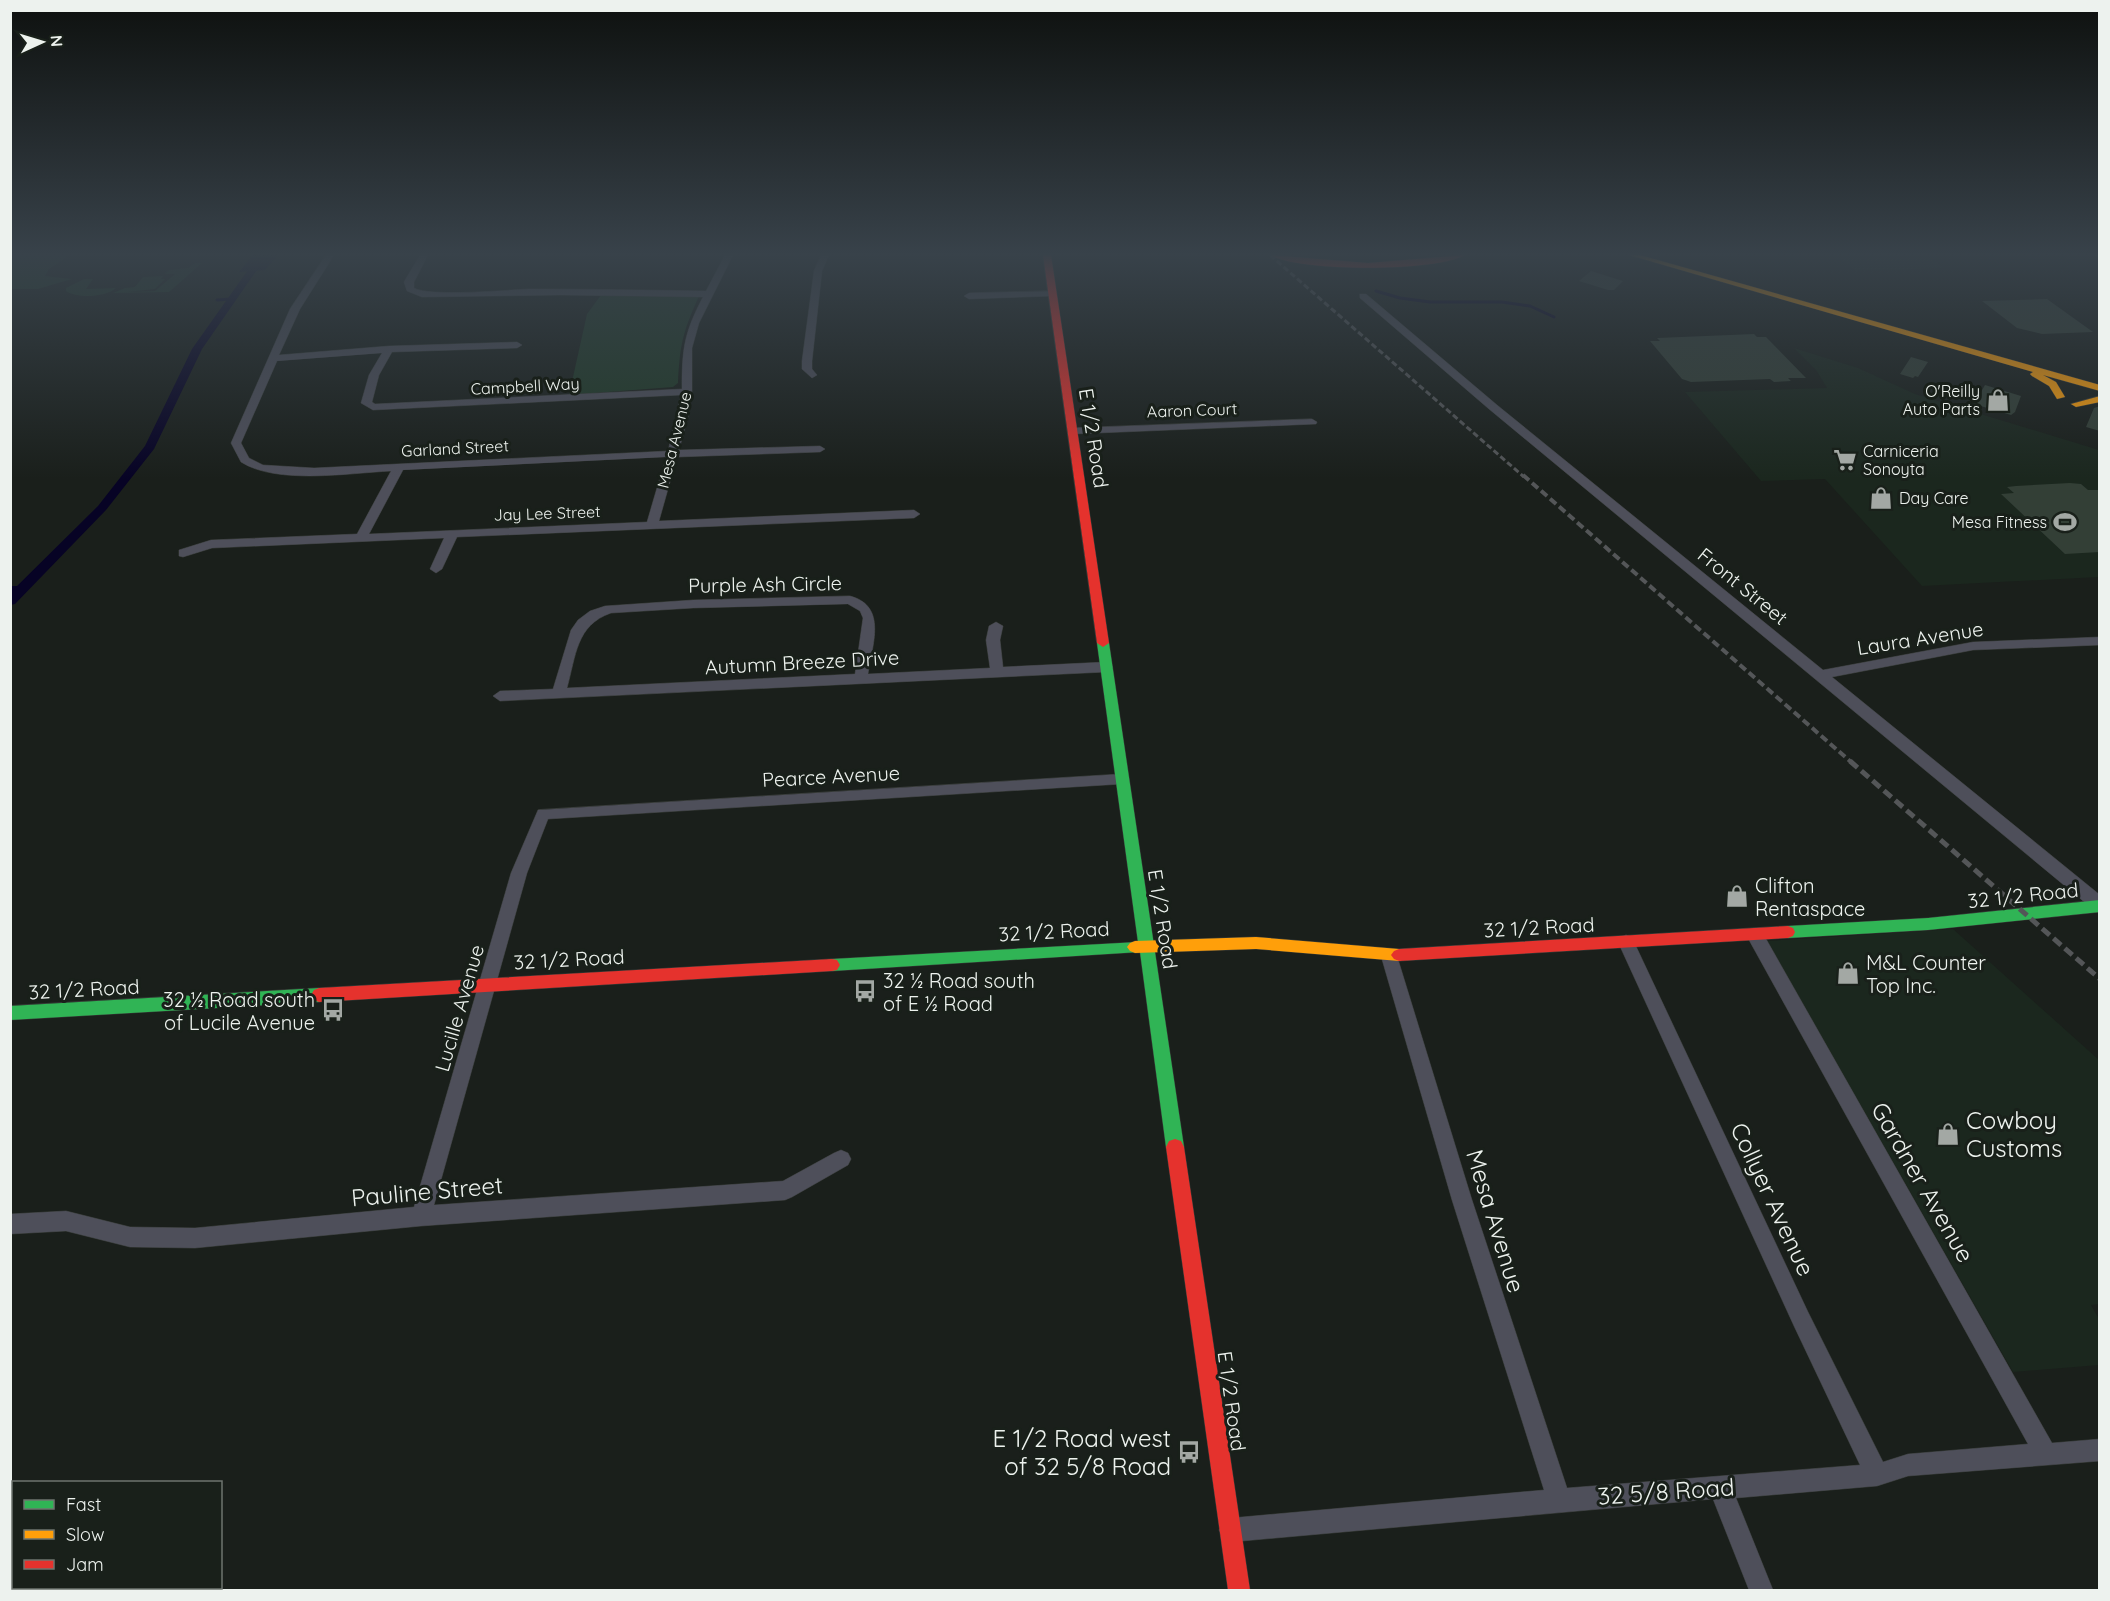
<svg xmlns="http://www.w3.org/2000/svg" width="2110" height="1601" font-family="Quicksand,sans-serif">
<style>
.built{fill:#1b271e}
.green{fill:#203a27}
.water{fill:#070325}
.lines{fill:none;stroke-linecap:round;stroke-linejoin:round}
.stream-far1{stroke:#070325;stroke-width:3}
.stream{stroke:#070325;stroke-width:4}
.canal{fill:#070325;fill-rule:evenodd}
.building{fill:#333f36}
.street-casing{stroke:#383c39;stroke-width:1}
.fast-casing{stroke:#383c39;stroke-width:1}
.slow-casing{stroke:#383c39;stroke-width:1}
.jam-casing{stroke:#383c39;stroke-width:1}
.street{fill:#4e4f5a;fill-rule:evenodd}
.fast{fill:#30b455;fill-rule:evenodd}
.slow{fill:#ff9f0a;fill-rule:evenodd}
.jam{fill:#e5322d;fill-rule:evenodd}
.rail-far2{stroke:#545658;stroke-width:3;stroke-dasharray:6 3;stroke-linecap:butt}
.rail-far1{stroke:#545658;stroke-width:4;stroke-dasharray:8 4;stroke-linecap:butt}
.rail{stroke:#545658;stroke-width:5;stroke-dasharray:10 5;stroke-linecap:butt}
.labels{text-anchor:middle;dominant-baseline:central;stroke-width:6;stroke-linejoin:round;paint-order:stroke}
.far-street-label{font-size:16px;fill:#edf2ee;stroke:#19201a}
.far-poi-label{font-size:16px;fill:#edf2ee;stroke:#19201a;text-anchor:end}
.street-label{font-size:20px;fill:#edf2ee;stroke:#19201a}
.poi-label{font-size:20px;fill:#edf2ee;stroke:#19201a;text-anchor:start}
.near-poi-label{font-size:24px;fill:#edf2ee;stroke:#19201a;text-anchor:start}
.near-street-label{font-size:24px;fill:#edf2ee;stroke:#19201a}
</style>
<rect width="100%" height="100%" fill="#1a1f1b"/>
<!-- built -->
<path class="built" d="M1836,255H1926L1944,268L1856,271Z
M1794,348L1858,368L1915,394L2099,450V577L1922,586L1825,479L1761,481L1685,392L1827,388L1816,370Z
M1953,929L2099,1060L2100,1304L2091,1305L2099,1319V1365L2013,1372L1767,941Z"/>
<!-- green -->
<path class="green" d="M11,255H70L49,269L45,276L72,279L38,289H11Z
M195,263H202L169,292L113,293L125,288L135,287L143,277L163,276L161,279H165L155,289L127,292L155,291L175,274H165L169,270L188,268Z
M84,279H93L86,289L116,288C107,297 77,299 66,291V288Z
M601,295L699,296C683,332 680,343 678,383L673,387L569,395L587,314Z"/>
<!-- water -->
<path class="water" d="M253,255H278L265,270L239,272Z"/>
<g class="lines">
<!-- stream-far1 -->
<path class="stream-far1" d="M1376,291L1400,298L1430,302H1502L1530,306L1554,317
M217,300L231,299"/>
<!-- stream -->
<path class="stream" d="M10,588H23
M10,591L20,592"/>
<!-- canal -->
<path class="canal" d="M262,255H270L254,274L202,349L154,449L106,510L15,604L10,605V593L98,506L145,446L192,349L248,270Z"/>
</g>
<!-- building -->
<path class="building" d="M1591,271L1623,281L1614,290H1608L1579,281Z
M2047,299L2093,332L2042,334L2017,328L1982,301Z
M1754,334L1757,337H1766L1806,378H1788L1791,381L1774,382L1770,379L1691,382L1682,379L1650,341H1660L1657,338Z
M1911,357L1928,362L1918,377L1915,376L1913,378L1900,374Z
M1985,385L2021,396L2015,412L2011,415L1974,404Z
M2100,406V431L2086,427L2094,408Z
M2070,483L2081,484L2088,490H2100V552L2065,554L2001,494L2014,493L2007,487L2016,486Z"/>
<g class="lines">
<!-- street casing -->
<g class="street-casing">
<path id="street" d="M326,255H334L300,309L279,355L389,346L517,342L522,345L517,348L392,352L379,375L372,402L375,404L682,389C682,349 684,333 703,297L561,295L422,297L407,291L404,282L420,255H428L414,282V288C430,297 507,290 529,289C588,289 647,290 706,291L725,255H733L699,323L692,348V392L688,417L679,450L820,446L825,449L820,452L677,457L659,521L914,510L920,514L914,518L457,537L442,569L436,573L430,569L444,538L212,548L183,557L179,556V550L211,540L357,534L391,471C349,473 277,485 241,462L231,443L290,309ZM382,353L369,375L361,403L373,410L681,395L668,451L314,468L263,465L249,458L241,443L277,361ZM666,457L647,522L369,534L403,470Z
M821,255H829L822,271L812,361V369L817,375L812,378L802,369V361L814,271Z
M1055,291V295L1052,296L969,299L964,296L969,293Z
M1360,294H1366L1497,405L1823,670L1973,642L2100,637V645L1973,650L1832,677L2100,895V911L2094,910L1489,409L1360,298Z
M1312,419L1317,422L1316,424L1073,434L1068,431L1073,428Z
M850,596C888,606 872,645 868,674L990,668L986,640L989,626L996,622L1003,626L1000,640L1003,667L1106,662L1113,667L1106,672L500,701L493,696L500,691L553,689L571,630L578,620L590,611L605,606L693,600ZM848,604L860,611L863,618L855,674L567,688C576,656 576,625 611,613L693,608Z
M1122,774L1127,775L1129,779L1127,783L1122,784L548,819L527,873L434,1205L783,1181L834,1153L841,1150L848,1153L851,1159L848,1165L792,1197L785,1200L421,1226L195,1248L130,1247L66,1231L10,1234V1214L66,1211L130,1227L195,1228L414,1207L511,873L538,810Z
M1755,928L1761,930L2052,1443L2100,1439V1461L1908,1476L1877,1486L1736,1498L1773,1590H1749L1713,1499L1231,1542L1223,1538L1219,1530L1223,1522L1231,1518L1544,1490L1452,1200L1381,956L1383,951L1389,949L1395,951L1397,956L1472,1200L1567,1488L1860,1465L1794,1326L1618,942L1620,937L1626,935L1632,937L1634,942L1808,1312L1883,1462L1908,1454L2028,1444L1749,940L1747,935L1749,930Z"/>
</g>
<!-- fast casing -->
<g class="fast-casing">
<path id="fast" d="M2094,255H2100V258Z
M1103,639L1109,643L1184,1147L1181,1153L1175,1155L1169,1153L1166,1147L1140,952L832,971L827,970L824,965L827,960L832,959L1138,942L1097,643Z
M2100,900V912L1928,930L1788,938L1783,936L1781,932L1783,928L1788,926L1928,918Z
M319,988L324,990L327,995L324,1000L319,1002L10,1020V1006Z"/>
</g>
<!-- slow casing -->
<g class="slow-casing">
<path id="slow" d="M1629,255H1640L2100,385V391L2043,375L2056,382L2065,397L2057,399L2049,386L2032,376L2030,374L2033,372Z
M2100,396V402L2076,407L2071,404Z
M1256,937L1399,949L1404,951L1407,955L1404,959L1399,961L1256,949L1135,953L1130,951L1127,947L1130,943L1135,941Z"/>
</g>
<!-- jam casing -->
<g class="jam-casing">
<path id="jam" d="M1043,255H1051L1109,643L1103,647L1097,643Z
M1270,255L1368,263L1465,255C1437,272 1298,272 1270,255Z
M1788,926L1793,928L1795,932L1793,936L1788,938L1399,961L1394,959L1391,955L1394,951L1399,949Z
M832,959L837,960L840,965L837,970L832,971L319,1002L314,1000L311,995L314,990L319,988Z
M1175,1139L1181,1141L1184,1147L1250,1590H1228L1166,1147L1169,1141Z"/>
</g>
<!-- street -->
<use href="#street" class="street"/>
<!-- fast -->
<use href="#fast" class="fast"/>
<!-- slow -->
<use href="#slow" class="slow"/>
<!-- jam -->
<use href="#jam" class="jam"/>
<!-- rail-far2 -->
<path class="rail-far2" d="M1270,255L1524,477"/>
<!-- rail-far1 -->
<path class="rail-far1" d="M1523,475L1851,762"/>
<!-- rail -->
<path class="rail" d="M1850,761L2100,979"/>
</g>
<!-- sky -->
<linearGradient id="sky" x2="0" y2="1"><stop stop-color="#0e110f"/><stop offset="0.53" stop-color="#38424a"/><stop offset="1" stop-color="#38424a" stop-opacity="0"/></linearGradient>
<rect width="2110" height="479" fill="url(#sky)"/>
<!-- icons -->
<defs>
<g id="shop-bare" transform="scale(1.8)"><path d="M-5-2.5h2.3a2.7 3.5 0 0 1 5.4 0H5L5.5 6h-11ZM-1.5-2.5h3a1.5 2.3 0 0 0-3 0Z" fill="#a3a8a4" stroke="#19201a" stroke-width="2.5" paint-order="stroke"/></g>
<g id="supermarket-bare" transform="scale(1.8)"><path d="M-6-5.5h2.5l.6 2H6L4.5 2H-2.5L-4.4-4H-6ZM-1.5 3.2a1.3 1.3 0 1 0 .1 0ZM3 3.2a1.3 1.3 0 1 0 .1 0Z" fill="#a3a8a4" stroke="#19201a" stroke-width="2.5" paint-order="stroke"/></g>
<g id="stadium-bare" transform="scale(1.8)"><path d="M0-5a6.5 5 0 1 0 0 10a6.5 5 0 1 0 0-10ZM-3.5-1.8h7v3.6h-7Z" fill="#a3a8a4" stroke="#19201a" stroke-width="2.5" paint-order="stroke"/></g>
<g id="bus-bare" transform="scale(1.8)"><path d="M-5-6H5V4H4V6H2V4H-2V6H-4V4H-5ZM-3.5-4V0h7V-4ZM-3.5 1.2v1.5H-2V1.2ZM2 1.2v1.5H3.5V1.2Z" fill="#a3a8a4" stroke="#19201a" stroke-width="2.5" paint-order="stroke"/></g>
</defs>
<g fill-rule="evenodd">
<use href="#shop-bare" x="1998" y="400"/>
<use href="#supermarket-bare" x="1845" y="460"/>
<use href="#shop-bare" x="1881" y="498"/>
<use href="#stadium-bare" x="2065" y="522"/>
<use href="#shop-bare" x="1737" y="896"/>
<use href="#shop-bare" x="1848" y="973"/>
<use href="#bus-bare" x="865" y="991"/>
<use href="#bus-bare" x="333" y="1010"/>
<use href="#shop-bare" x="1948" y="1134"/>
<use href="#bus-bare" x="1189" y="1452"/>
</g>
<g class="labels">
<!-- far-street labels -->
<g class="far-street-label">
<text transform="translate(525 386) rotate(-3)">Campbell Way</text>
<text transform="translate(1192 410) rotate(-2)">Aaron Court</text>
<text transform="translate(674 440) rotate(-76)">Mesa Avenue</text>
<text transform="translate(455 448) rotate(-3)">Garland Street</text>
<text transform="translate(547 513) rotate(-2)">Jay Lee Street</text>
</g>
<!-- far-poi labels -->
<g class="far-poi-label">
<text x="1980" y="391">O'Reilly<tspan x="1980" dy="18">Auto Parts</tspan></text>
<text x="1863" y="451" text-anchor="start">Carniceria<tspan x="1863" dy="18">Sonoyta</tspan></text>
<text x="1899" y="498" text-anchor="start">Day Care</text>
<text x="2047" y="522">Mesa Fitness</text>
</g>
<!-- street labels -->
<g class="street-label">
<text transform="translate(1094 438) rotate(81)">E 1/2 Road</text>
<text transform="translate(765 584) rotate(-1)">Purple Ash Circle</text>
<text transform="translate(1743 586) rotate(39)">Front Street</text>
<text transform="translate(1920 638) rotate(-9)">Laura Avenue</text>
<text transform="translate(802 662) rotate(-3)">Autumn Breeze Drive</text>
<text transform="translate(831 776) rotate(-3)">Pearce Avenue</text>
<text transform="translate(2023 895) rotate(-6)">32 1/2 Road</text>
<text transform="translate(1163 919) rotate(81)">E 1/2 Road</text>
<text transform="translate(1539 927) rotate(-3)">32 1/2 Road</text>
<text transform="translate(1054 931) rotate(-3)">32 1/2 Road</text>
<text transform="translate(569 959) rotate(-3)">32 1/2 Road</text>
<text transform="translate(84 989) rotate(-3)">32 1/2 Road</text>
<text transform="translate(459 1008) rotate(-74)">Lucille Avenue</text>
<text transform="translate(1232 1401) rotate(82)">E 1/2 Road</text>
</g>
<!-- poi labels -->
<g class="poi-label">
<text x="1755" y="885">Clifton<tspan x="1755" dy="23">Rentaspace</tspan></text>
<text x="1866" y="962">M&amp;L Counter<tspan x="1866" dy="23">Top Inc.</tspan></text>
<text x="883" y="980">32 ½ Road south<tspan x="883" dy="23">of E ½ Road</tspan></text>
<text x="315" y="999" text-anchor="end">32 ½ Road south<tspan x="315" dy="23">of Lucile Avenue</tspan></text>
</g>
<!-- near-poi labels -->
<g class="near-poi-label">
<text x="1966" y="1120">Cowboy<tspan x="1966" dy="28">Customs</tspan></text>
<text x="1171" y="1438" text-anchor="end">E 1/2 Road west<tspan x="1171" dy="28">of 32 5/8 Road</tspan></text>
</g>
<!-- near-street labels -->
<g class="near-street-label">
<text transform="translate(1923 1182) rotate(60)">Gardner Avenue</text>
<text transform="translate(427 1191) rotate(-5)">Pauline Street</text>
<text transform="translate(1773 1199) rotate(65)">Collyer Avenue</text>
<text transform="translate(1496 1221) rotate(73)">Mesa Avenue</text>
<text transform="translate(1666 1491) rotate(-4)">32 5/8 Road</text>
</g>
</g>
<!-- border -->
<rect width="2110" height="1601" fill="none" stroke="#edf2ee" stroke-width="24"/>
<!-- legend -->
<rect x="12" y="1481" width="210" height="108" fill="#19201a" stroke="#6e746f" stroke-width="1.5"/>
<rect x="24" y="1500" width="30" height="9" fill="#30b455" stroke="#6e746f" stroke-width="1.5"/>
<text x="66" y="1511" font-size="18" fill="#edf2ee">Fast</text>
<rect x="24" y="1530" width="30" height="9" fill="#ff9f0a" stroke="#6e746f" stroke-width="1.5"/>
<text x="66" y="1541" font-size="18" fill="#edf2ee">Slow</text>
<rect x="24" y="1560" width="30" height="9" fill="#e5322d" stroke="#6e746f" stroke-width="1.5"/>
<text x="66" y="1571" font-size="18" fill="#edf2ee">Jam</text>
<!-- north arrow -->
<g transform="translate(42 42) rotate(86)" stroke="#19201a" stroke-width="4.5" paint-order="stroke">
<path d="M0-4.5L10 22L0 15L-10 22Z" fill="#edf2ee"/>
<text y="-9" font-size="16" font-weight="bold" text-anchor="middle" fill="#edf2ee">N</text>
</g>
</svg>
